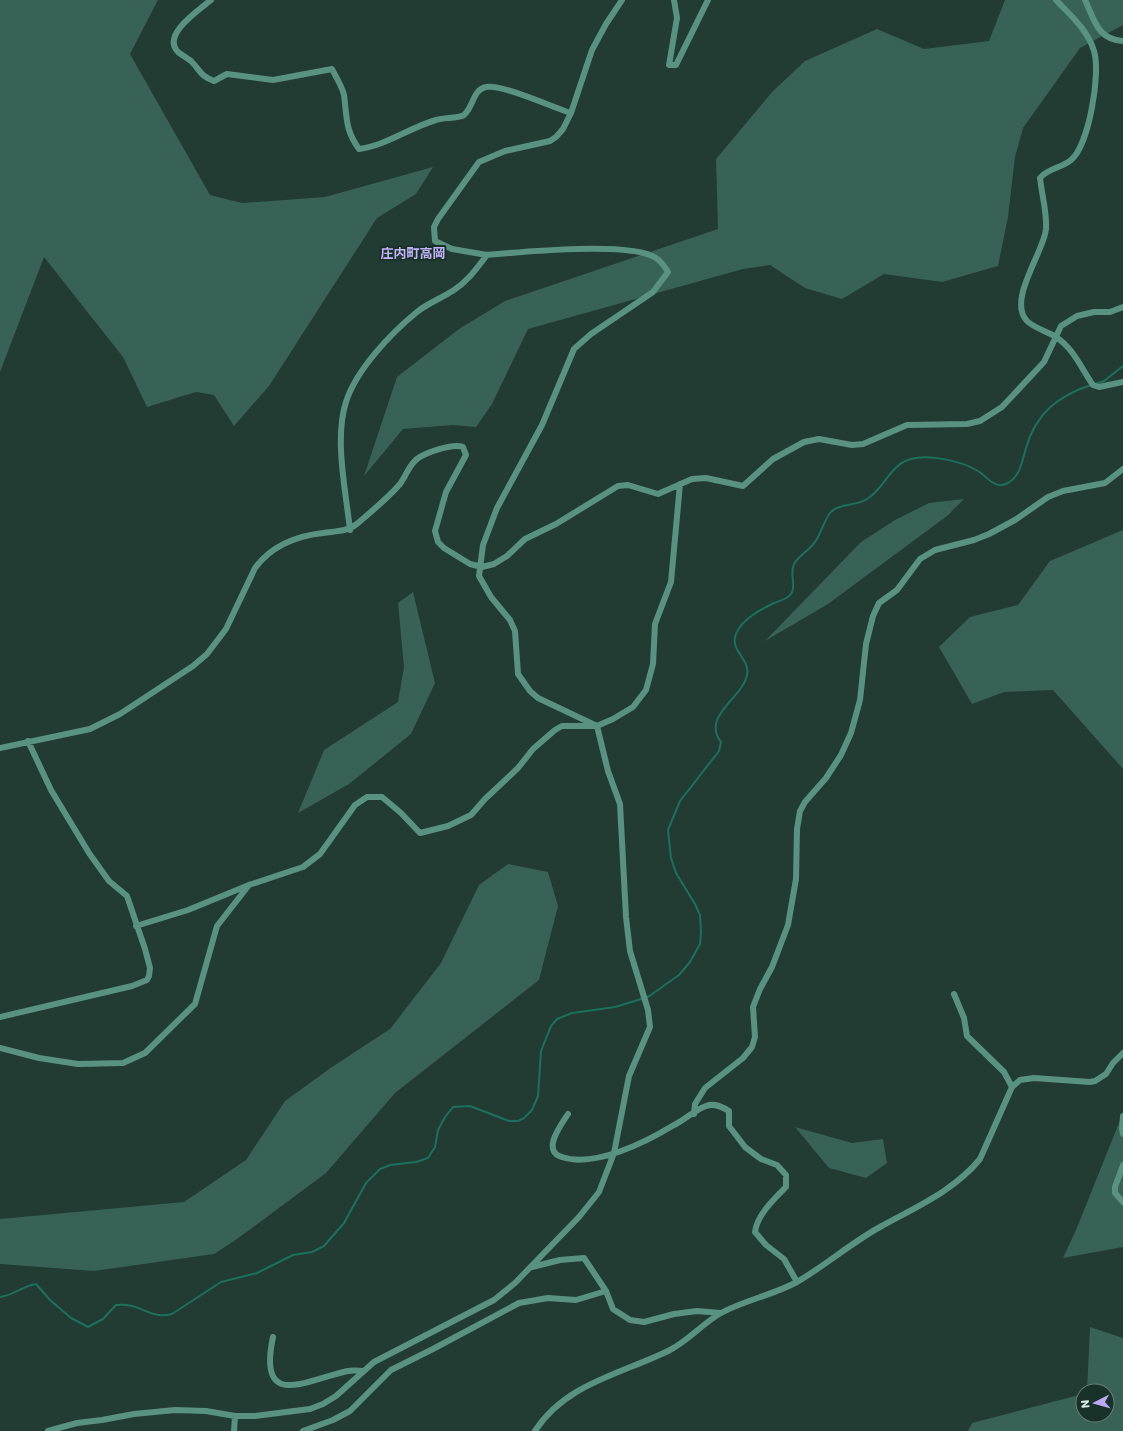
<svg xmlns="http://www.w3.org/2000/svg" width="1123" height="1431" font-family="Poppins,'Noto Sans JP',sans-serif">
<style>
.green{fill:#386255}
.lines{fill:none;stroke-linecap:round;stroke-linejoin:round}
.stream{stroke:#1d715c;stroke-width:2}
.street{stroke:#5a9281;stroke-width:6}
.labels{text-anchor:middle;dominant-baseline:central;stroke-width:4;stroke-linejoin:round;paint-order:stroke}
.quarter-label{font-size:13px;font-weight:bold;fill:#c5b3fa;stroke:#183129}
</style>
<rect width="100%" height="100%" fill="#223b33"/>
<!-- green -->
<path class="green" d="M0,0H158L130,54L210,195L242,203L325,197L433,167L416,194L377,218L269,386L234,426L214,395L196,392L147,407L123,357L44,257L0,372Z
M1005,0H1123V25L1080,48L1023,128L1015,157L1008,217L998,266L942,282L884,274L842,299L805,288L770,265L743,269L528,329L492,404L476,427L453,425L403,429L364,476L397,377L459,329L505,301L718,229L716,159L773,91L805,61L877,29L924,49L989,41Z
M964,499L947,516L828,604L765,641L861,542L895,520L929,503Z
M1123,530V769L1053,690L1004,692L972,704L939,647L970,617L1018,605L1050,561Z
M413,592L435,683L411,734L349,784L298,813L324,750L398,702L404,667L398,603Z
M508,864L548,872L558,906L539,980L395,1093L326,1173L237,1239L214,1254L94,1271L0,1264V1219L184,1202L246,1160L285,1101L332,1067L390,1029L441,963L479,885Z
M1123,1113V1247L1063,1258L1076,1230Z
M795,1127L852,1143L883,1139L887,1163L866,1178L829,1168Z
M1090,1327L1123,1338V1431H968L972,1423L1083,1394V1415H1107V1391H1087Z"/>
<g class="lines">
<!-- stream -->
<path class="stream" d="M1095,384L1104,381L1123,366
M0,1297C13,1296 22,1286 36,1284L50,1300L71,1318L88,1327L103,1319L116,1305C141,1302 148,1320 172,1314L221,1282L257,1273L293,1255L312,1252L324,1246L344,1223L366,1183L380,1169L390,1165L416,1162L428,1158L435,1147L438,1130L445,1117L453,1107L470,1106L509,1121H518L524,1118L532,1110L538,1096L541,1051L551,1026L557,1019L572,1013L615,1007L648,997L679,975L690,962L700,944L701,932L700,915L695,904L676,873L671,858L668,830L680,801L719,751L721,742C701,716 742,699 747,675C751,660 729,650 736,634C742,619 760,610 774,603C780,601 787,599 791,594C797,586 789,574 794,564C799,555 811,550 817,539C821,532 827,514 832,511C841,503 857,506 867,499C883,490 890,466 908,460C926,453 962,461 978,471C985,475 989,482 996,484C999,486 1004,485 1008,483C1021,475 1022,461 1026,448C1036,413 1058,396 1091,385"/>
<!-- street -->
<path class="street" d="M211,0C199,10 161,35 178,52C182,55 187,58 191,61C201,71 199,75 214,81L227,74L273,80L332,69C336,77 342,86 344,95C347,117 345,130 359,149C385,146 411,127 436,120C445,117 456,119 464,115C473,108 473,89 486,87C502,84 552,107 571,113
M674,0L677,18L669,65H676L708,0
M1056,0C1070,15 1088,30 1094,51C1101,73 1089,145 1071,160C1062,168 1048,168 1040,178C1042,196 1047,212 1046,229C1044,252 1007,300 1027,321C1034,328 1048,332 1056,337C1074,349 1081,368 1093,385L1099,387L1123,382
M1085,0C1095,21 1097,39 1123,41
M350,530C346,492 334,439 346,402C356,370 391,333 417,312C428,303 442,298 454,290C468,281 477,268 487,255
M0,748L90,729L120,714L193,666L207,654L226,629L255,568C272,545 296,536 323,533C336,531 348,532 358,523C372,511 388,498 400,484C406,476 409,465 417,459C426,452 454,443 463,447L466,455L446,492L435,531L438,542L444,548L470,564L482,567L494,564L507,556L525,539L556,524L618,486L628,485L658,494L692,479L706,478L743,486L773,459L804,442L819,439L852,445L863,444L907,425L967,424L980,421L1002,407L1044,362L1061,326L1077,316L1094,312H1110L1123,307
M136,926L188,910L249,885L303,867L320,854L355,805L367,797H382L401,813L420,833L448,826L471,815L485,799L518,768L533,749L555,730L562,726H597L613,719L633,707L646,690L653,664L655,624L671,582L680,484
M954,994L964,1018L967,1036L1004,1072L1012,1087
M0,1017L132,986L147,980L149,976L150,968L145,949L127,896L109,881L89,853L51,790L28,741
M0,1048L39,1058L78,1064L123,1063L145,1053L195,1004L217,926L249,885
M568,1114C561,1125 541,1151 562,1157C595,1168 646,1142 674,1125C684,1120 695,1110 706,1106C714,1103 721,1106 729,1111V1126L745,1147L761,1159L777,1165L786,1175V1187C774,1199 757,1215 755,1232L766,1245L784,1259L797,1282
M694,1114L695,1104L705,1088L743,1058L752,1047L755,1037L753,1007L760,989L772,967L788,925L796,879L797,829L800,811L805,802L826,778L841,755L851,733L860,700L866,644L873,616L879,603L897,590L920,559L935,550L974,540L989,534L1015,520L1048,497L1063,491L1105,483L1123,469
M1123,1116L1122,1128L1123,1134
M1123,1165L1115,1187V1193L1123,1202
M532,1267L560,1260L584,1258L606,1291L613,1309L630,1320L644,1322L674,1314L697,1311L721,1313
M273,1337C257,1412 308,1379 348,1371C353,1370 359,1371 364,1371
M48,1431L77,1423L102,1420L134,1414L175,1410L206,1411L235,1416H255L310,1409L323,1404L336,1396L374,1362L494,1300L515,1283L579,1217L599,1192L614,1153L629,1076L650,1027L648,1010L630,951L626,917L620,804L608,771L597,726L538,698L530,691L518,674L515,631L510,620L491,597L479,576L483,545L497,508L542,425L574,349L591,334L653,292L668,272C665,267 661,261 656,258C631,241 520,252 487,255L452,249L435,241L434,227L438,219L479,162L505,151L550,141L556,137L563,129L571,113L592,50L606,24L622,0
M234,1431L235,1416
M303,1431L333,1420L350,1411L391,1370L433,1349L519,1303L548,1298L576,1300L606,1291
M535,1431C566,1383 622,1374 670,1350C689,1340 703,1323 721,1313C745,1300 773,1295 797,1282C826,1265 851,1243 880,1227C914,1208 954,1191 980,1159L1012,1087L1020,1080L1034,1078L1090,1082L1095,1081L1106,1074L1113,1063L1123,1053"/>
</g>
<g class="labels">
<!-- quarter labels -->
<g class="quarter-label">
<text x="413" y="253">庄内町高岡</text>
</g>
</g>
<!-- north arrow -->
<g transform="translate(1095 1403) rotate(264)"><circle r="19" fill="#183129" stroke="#687d76"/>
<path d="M0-3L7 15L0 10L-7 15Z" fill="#bda9f5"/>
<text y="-6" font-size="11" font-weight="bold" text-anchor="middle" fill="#e0eee9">N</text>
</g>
</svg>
